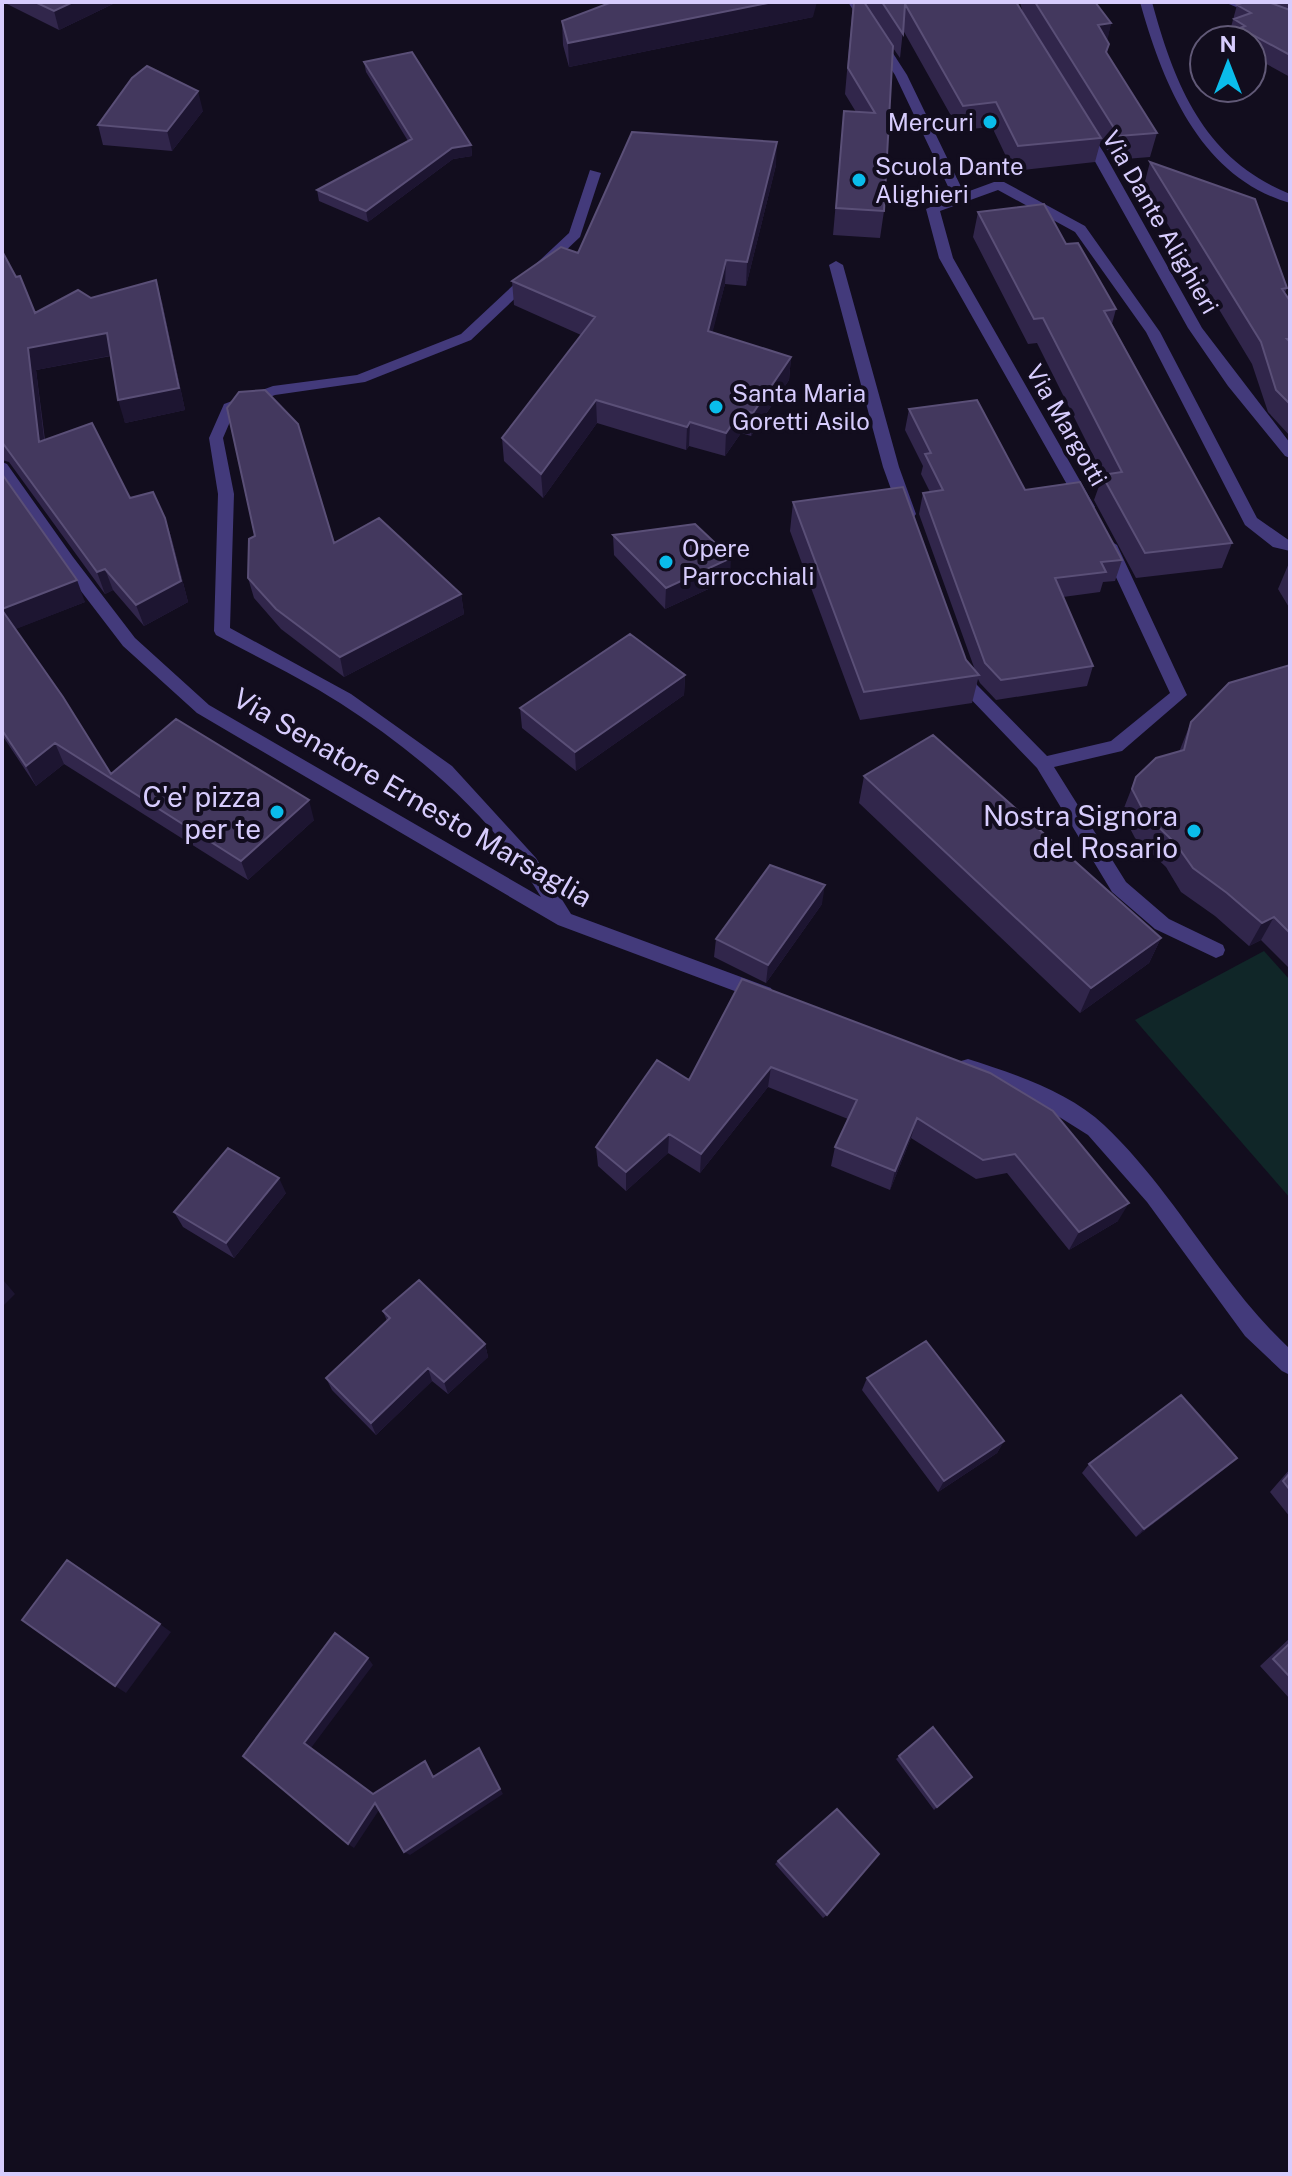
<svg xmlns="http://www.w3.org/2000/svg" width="1292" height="2176" font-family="'Public Sans',sans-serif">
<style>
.green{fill:#102628}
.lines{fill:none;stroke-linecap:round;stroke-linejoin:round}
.minor{fill:#433a7b;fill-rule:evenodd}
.wall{fill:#31264b}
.shaded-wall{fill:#1d1531}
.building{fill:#43385e;stroke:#5a4f77;stroke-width:2}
.poi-dot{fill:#0abceb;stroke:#120d1e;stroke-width:3}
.labels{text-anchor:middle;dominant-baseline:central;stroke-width:8;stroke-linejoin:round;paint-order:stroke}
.far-poi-label{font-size:24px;fill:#d7ccfd;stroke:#120d1e;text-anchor:start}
.far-street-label{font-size:24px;fill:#d7ccfd;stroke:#120d1e}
.poi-label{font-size:28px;fill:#d7ccfd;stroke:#120d1e;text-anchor:end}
.street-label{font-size:28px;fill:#d7ccfd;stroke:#120d1e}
</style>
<rect width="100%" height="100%" fill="#120d1e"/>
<!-- green -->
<path class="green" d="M1264,951L1290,980V1198L1135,1020Z"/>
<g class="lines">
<!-- minor -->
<path class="minor" d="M848,2H860L907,75L964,193L994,182H1004L1085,226L1160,332L1257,518L1290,541V551L1273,547L1245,525L1146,332L1075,232L998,190L940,211L953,258L1095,507L1087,512L1082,511L939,258L926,209L953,197L895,75Z
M1140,2H1152C1175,86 1204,159 1290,194V203C1200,177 1163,84 1140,2Z
M1224,2H1240L1290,21V29Z
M1080,128H1088L1104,153L1202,328L1290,443V458L1285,456L1228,386L1188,328L1078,131Z
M590,170L601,173L580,237L471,340L365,382L275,395L235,410L223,438L234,494L230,628L351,694L452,766L536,858L571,914L771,988L774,994L771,1000L764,1002L558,925L197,713L123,646L61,565L2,478V462L7,464L73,557L135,638L209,705L541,897C493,817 418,753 340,703C301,678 257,657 216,635L214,631L218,494L209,438L224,404L273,386L357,375L461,334L569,233Z
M836,261L843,265L899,467L916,514L913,518H903L900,514L883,467L829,265Z
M1109,540L1117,545L1187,695L1122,751L1054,767L1126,882L1169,919L1223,945L1225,950L1223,955L1216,958L1155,929L1112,892L1037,768L964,692L955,668L957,664H969L977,685L1047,756L1111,741L1170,693L1101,545Z
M968,1059C1012,1073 1069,1092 1104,1125C1175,1192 1219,1283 1290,1349V1375L1282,1371L1245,1336L1147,1202L1088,1135L1021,1093L961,1073L958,1067L961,1061Z"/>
</g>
<!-- wall -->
<path class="wall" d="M3,2H117L59,30Z
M853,2H1016L1023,14L1020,2H1095L1111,23L1107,40L1109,44L1107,53L1157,133L1150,157L1113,160L1101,140L1095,162L1013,171L992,127L959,130L903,30L900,58L893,48L884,211L880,238L833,235L844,111L856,112L845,94Z
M1244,2H1290V77L1252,56V40H1232L1228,38L1237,5Z
M813,17L569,67L563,45L562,21Z
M364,62L471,145L472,156L453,159L368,222L319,201L317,190L408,141L366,72Z
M203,111L172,151L103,145L98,125Z
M1150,162L1287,288L1285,293L1290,301V436L1268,412L1252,364L1144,185Z
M776,165L746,286L725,284L712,332L791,357L789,380L751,436L741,433L725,456L689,446L686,450L597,423L543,498L504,461L502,438L581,335L514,305L512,281Z
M978,212L1066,244L1116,309L1112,324L1232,543L1222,568L1136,578L1094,500L1103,475L1037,343L1028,344L973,237Z
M2,251L35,313L91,298L162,302L185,410L125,423L111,356L36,370L45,440L130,498L165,518L172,540L188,602L144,626L113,590L105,594L9,462L2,460Z
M909,409L1122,560L1115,581L1103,582L1100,592L1063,597L1093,666L1087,686L996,700L980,683L978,679L972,703L860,720L790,531L793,502L966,660L975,670L919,514L923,493L930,492L921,474L923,466L905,430Z
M2,474L85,602L15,629L111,774L314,820L248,880L64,764L36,786L2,735Z
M613,535L730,579L665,609L614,555Z
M334,543L461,594L464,614L344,677L281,629L254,598L248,578Z
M1289,563H1290V609L1278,589Z
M1290,665V969L1261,940L1249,946L1215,916L1181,892L1166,867L1135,838L1122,813L1136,777L1179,752L1191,722Z
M685,675L684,695L576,771L522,728L520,708Z
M864,776L1161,938L1149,963L1080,1013L859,803Z
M822,904L766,983L714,957L716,939Z
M742,979L1118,1221L1069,1250L1007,1173L976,1179L911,1138L890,1190L831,1166L835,1147L848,1119L768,1087L700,1173L668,1153L626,1191L598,1166L596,1147L689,1080Z
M286,1193L234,1258L183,1227L174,1212Z
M383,1311L485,1344L488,1357L448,1394L432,1381L376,1435L332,1390L326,1378L387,1321Z
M867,1378L1004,1441L997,1453L938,1492L862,1390Z
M1237,1458L1227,1467L1136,1537L1082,1473L1089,1464Z
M1290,1469V1517L1270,1492Z
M1290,1638V1699L1260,1666Z
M933,1727L937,1807L934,1810L896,1759Z
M778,1861L827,1915L823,1918L775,1864Z"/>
<!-- shaded-wall -->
<path class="shaded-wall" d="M73,2H117L59,30L54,11Z
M773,2H817L813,17L569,67L568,43Z
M1111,23L1106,47L1098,25Z
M198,91L203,111L172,151L167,131Z
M777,142L776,165L746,286L747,262Z
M471,145L472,156L453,159L368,222L366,211L452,148Z
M726,260L725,284L707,354L708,331Z
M156,280L162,302L185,410L125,423L118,400Z
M107,333L114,355L36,370L47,464L39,442L28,348Z
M791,357L789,380L751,436L753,413Z
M596,400L597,423L543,498L541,474Z
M742,410L741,433L725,456L726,433Z
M690,422L689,446L686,450L687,427Z
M165,518L172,540L188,602L144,626L136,605Z
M731,558L730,579L665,609L666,588Z
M105,569L113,590L105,594L97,572Z
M77,580L85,602L11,631L2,609Z
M461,594L464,614L344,677L340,657Z
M685,675L684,695L576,771L575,752Z
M55,743L64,764L36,786L26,766Z
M309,800L314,820L248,880L241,861Z
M825,885L822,904L766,983L768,965Z
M1274,917L1261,940L1249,946L1262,923Z
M1161,938L1149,963L1080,1013L1091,988Z
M771,1067L768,1087L700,1173L701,1154Z
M917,1118L911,1138L890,1190L895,1171Z
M669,1134L668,1153L626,1191V1172Z
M279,1178L286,1193L234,1258L226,1243Z
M1129,1203L1118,1221L1069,1250L1079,1232Z
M4,1281L15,1294L2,1307V1283Z
M485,1344L488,1357L448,1394L444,1382Z
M428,1368L432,1381L376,1435L371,1423Z
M1004,1441L997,1453L938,1492L944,1481Z
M1237,1458L1227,1467L1136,1537L1144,1529Z
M160,1624L171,1632L126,1693L115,1686Z
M368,1658L373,1665L311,1748L304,1743Z
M482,1753L503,1794L410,1855L404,1852Z
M375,1803L381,1807L354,1848L348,1844Z"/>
<!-- building -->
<path class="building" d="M35,2H73L54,11Z
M612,2H773L568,43L562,21Z
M854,2H864L893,46L884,211L836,208L844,111L875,113L848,68Z
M882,2H1016L1101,138L1018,146L996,102L963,106L905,4L903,34Z
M1035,2H1095L1111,23L1098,25L1109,44L1106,52L1157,133L1119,136Z
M1244,2H1268L1290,10V55L1240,28L1245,26L1234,19L1251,13L1237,5Z
M412,52L471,145L452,148L366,211L317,190L412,139L364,62Z
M147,66L198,91L167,131L98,125L132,78Z
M632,132L777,142L747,262L726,260L708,331L791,357L753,413L742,410L726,433L690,422L687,427L596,400L541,474L502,438L595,317L512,281L561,247L578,253Z
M1150,162L1255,199L1287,288L1282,289L1290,301V339H1287L1290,342V404L1276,390L1261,342Z
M1044,204L1066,244L1078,243L1116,309L1104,311L1232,543L1145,553L1102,475L1122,472L1043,318L1034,319L978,212Z
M2,251L16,277L20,276L35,313L78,290L91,298L156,280L179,388L118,400L107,333L28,348L39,442L92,423L130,498L153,492L165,518L181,581L136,605L105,569L97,572L2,442Z
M265,390L298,424L334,543L379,518L461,594L340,657L276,609L248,578L249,539L255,536L227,408L239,392Z
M977,400L1025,490L1080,482L1122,560L1101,562L1106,572L1055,578L1093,666L1001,680L985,663L923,493L943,490L925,454L931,453L909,409Z
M2,474L77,580L2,609Z
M903,487L966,660L979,675L864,692L793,502Z
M695,524L731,558L666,588L613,535Z
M2,610L63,697L111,774L176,719L309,800L241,861L55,743L26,766L2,730Z
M630,634L685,675L575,752L520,708Z
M1290,665V933L1274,917L1262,923L1227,893L1193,868L1176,844L1145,814L1132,789L1136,777L1156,758L1184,750L1191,722L1229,683Z
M933,735L1161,938L1091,988L864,776Z
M770,865L825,885L768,965L716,939Z
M742,979L990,1073L1053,1111L1129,1203L1079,1232L1015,1154L983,1160L917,1118L895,1171L835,1147L857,1100L771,1067L701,1154L669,1134L626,1172L596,1147L657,1060L689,1080Z
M228,1148L279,1178L226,1243L174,1212Z
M419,1280L485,1344L444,1382L428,1368L371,1423L326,1378L390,1318L383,1311Z
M926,1341L1004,1441L944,1481L867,1378Z
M1181,1395L1237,1458L1144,1529L1089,1464Z
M1290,1473V1490L1283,1481Z
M67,1560L160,1624L115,1686L22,1620Z
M335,1633L368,1658L304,1743L373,1794L425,1761L433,1777L479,1748L500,1789L404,1852L375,1803L348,1844L243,1756Z
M1290,1643V1677L1273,1659Z
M933,1727L972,1777L937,1807L899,1756Z
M837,1809L879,1854L827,1915L778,1861Z"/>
<!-- markers -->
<g class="poi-dot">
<circle cx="990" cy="122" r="8"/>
<circle cx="859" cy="180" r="8"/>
<circle cx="716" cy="407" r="8"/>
<circle cx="666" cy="562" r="8"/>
<circle cx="277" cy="812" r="8"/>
<circle cx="1194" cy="831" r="8"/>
</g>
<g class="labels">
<!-- far-poi labels -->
<g class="far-poi-label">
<text x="974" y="122" text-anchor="end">Mercuri</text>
<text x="875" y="166">Scuola Dante<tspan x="875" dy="28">Alighieri</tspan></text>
<text x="732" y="393">Santa Maria<tspan x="732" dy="28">Goretti Asilo</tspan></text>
<text x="682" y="548">Opere<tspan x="682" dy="28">Parrocchiali</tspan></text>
</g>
<!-- far-street labels -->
<g class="far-street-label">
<text transform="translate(1161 222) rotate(60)">Via Dante Alighieri</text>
<text transform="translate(1067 425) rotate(60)">Via Margotti</text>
</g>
<!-- poi labels -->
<g class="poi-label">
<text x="261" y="796">C'e' pizza<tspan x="261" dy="32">per te</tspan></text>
<text x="1178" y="815">Nostra Signora<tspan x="1178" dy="32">del Rosario</tspan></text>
</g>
<!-- street labels -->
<g class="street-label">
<text transform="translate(413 797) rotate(30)">Via Senatore Ernesto Marsaglia</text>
</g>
</g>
<!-- border -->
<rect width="1292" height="2176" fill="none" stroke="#d7ccfd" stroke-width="8"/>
<!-- north arrow -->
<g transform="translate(1228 64)"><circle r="38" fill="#120d1e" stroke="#615977" stroke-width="2"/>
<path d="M0-6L14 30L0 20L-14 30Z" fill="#0abceb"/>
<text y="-12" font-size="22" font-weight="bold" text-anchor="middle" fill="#d7ccfd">N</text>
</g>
</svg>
